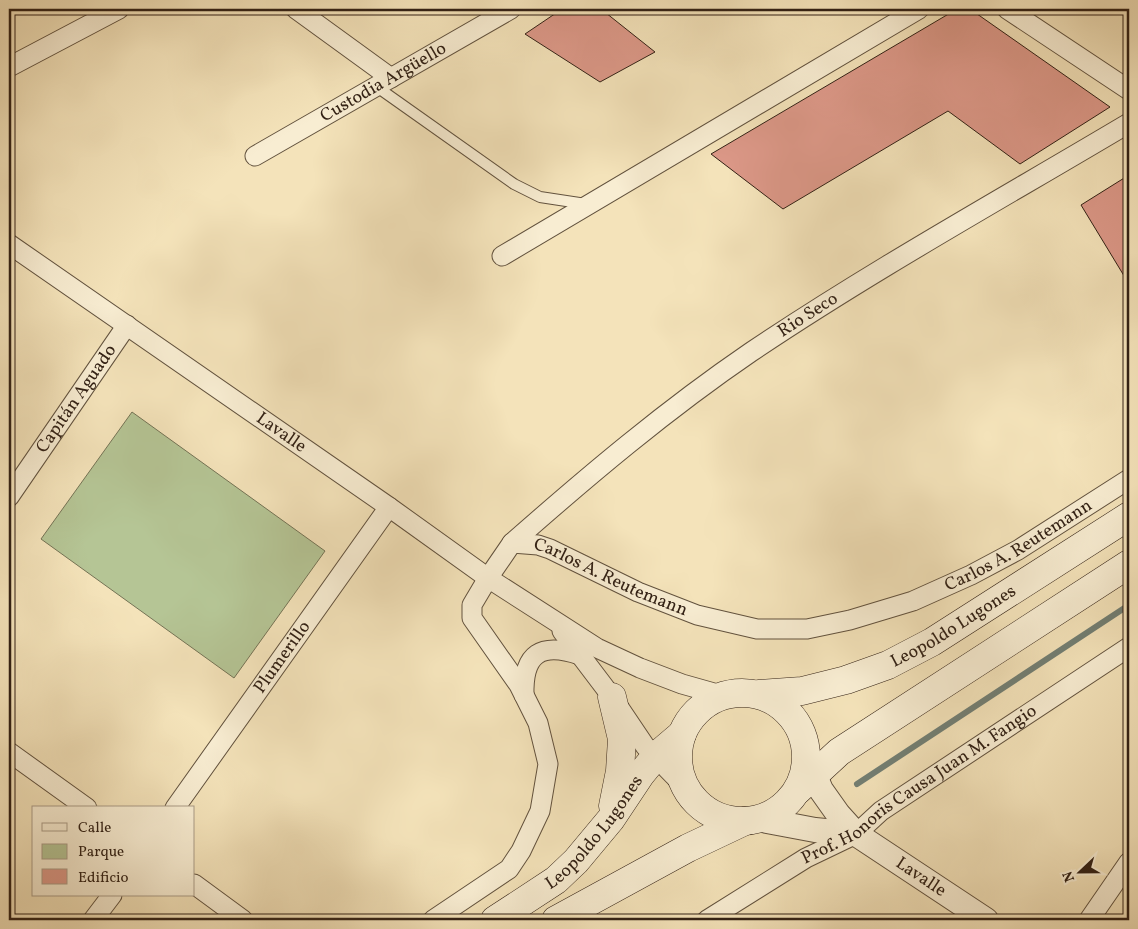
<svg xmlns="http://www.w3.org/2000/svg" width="1138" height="929" font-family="Vollkorn,serif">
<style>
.green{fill:#b5c595;stroke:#747355}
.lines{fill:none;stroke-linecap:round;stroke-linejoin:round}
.stream{stroke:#727f74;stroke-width:6}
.building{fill:#dc9888;stroke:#322115}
.service-casing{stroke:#62523e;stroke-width:12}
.minor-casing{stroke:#62523e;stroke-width:21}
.tertiary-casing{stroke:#62523e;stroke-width:26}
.secondary-casing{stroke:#322115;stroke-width:29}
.service{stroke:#f8edd2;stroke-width:10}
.minor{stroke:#f8edd2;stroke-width:19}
.tertiary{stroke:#f8edd2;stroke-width:24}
.secondary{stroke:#f8edd2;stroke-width:28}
.labels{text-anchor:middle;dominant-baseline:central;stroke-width:4.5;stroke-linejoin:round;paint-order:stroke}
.street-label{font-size:18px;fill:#322115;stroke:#f8edd2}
</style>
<rect width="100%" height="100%" fill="#f4e3ba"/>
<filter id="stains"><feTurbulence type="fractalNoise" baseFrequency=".004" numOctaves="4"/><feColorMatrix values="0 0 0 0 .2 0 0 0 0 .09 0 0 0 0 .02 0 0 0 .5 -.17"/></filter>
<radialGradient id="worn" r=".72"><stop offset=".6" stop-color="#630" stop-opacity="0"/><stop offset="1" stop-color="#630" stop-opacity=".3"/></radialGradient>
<!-- green -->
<path class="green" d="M132,412L325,551L234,678L41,539Z"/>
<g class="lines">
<!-- stream -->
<path class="stream" d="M857,784L1129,605"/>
</g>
<!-- building -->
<path class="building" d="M562,9H601L655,52L600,82L525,34Z
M957,9H970L1110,107L1020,164L948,111L783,209L711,154Z
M1129,175V284L1081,205Z"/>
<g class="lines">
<!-- service casing -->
<g class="service-casing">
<path id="service" d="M377,87L514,184L540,197L586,204"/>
</g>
<!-- minor casing -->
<g class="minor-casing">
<g id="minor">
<path d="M296,9L391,78"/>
<path d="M1007,9L1129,90"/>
<path d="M9,67L119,9"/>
<path id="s1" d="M255,156L511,9"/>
<path id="s2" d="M9,244L389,507L488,578L597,648L640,668L682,684L721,695"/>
<path d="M502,256L919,9"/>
<path id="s3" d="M9,497L127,325"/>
<path id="s4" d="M512,543C588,476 666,410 751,352C873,270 1003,198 1129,123"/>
<path d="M562,631L612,697L645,746L687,789"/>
<path d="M524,695C523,653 541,642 580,655"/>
<path d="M9,752L87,808"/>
<path id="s5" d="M175,808L389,507"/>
<path d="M194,884L243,920"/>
<path d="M93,920L112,895"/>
<path id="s6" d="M433,920L509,869L521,851L540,811L548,764L538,723L519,685L472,618V605L488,578L512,543L538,545L550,549L638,592L697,615L757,629H807L850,620L913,601L971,575L1018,550L1129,479"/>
<path id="s7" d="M707,920L806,858L856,834L881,811L1129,647"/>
<path d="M1089,920L1129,862"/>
</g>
</g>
<!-- tertiary casing -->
<g class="tertiary-casing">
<g id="tertiary">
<path id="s8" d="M807,757L821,790L838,814L856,834L986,920"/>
<path d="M757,819L815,830L856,834"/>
</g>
</g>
<!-- secondary casing -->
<g class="secondary-casing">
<g id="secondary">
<circle cx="742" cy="757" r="64"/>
<path id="s9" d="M759,694L802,691L846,680L888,665L932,642L1129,516"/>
<path d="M612,697L622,739L620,771L613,806"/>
<path d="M798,790L839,752L1129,564"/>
<path id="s10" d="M495,920L556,880L576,861L611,819L641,774L655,757L682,734"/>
<path d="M556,920L688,848L745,821"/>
</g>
</g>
<!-- service -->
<use href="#service" class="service"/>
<!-- minor -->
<use href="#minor" class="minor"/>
<!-- tertiary -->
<use href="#tertiary" class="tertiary"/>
<!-- secondary -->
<use href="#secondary" class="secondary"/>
</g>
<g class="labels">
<!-- street labels -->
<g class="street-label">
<text stroke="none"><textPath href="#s1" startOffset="148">Custodia Argüello</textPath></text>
<text stroke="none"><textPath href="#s4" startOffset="374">Rio Seco</textPath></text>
<text stroke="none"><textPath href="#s3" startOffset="119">Capitán Aguado</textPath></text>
<text stroke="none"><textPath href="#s2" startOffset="331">Lavalle</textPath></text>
<text stroke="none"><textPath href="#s6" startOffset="999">Carlos A. Reutemann</textPath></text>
<text stroke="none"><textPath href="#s6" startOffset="564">Carlos A. Reutemann</textPath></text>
<text stroke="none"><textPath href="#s9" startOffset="209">Leopoldo Lugones</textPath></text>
<text stroke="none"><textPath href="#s5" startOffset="185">Plumerillo</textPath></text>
<text stroke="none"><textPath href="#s7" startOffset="252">Prof. Honoris Causa Juan M. Fangio</textPath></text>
<text stroke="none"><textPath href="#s10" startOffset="134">Leopoldo Lugones</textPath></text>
<text stroke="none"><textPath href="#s8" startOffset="170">Lavalle</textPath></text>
</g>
</g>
<!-- margin -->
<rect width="1138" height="929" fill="none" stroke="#f4e3ba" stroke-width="30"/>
<rect x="10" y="10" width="1118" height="909" fill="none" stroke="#322115" stroke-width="2.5"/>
<rect x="15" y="15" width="1108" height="899" fill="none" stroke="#322115"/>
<!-- legend -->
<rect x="32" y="806" width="162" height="90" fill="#f8edd2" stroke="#a99b86"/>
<rect x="42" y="823" width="25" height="8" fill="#f8edd2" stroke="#a99b86"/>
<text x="78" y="832" font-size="15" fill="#322115">Calle</text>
<rect x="42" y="844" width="25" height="15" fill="#b5c595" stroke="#a99b86"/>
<text x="78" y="856" font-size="15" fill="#322115">Parque</text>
<rect x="42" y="869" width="25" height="15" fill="#dc9888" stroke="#a99b86"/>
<text x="78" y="882" font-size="15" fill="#322115">Edificio</text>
<!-- north arrow -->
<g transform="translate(1080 872) rotate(248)" stroke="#f8edd2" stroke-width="4" paint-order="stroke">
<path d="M0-4L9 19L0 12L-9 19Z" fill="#322115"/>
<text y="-8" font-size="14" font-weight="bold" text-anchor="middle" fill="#322115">N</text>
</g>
<rect width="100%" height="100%" filter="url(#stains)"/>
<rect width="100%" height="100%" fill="url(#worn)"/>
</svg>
